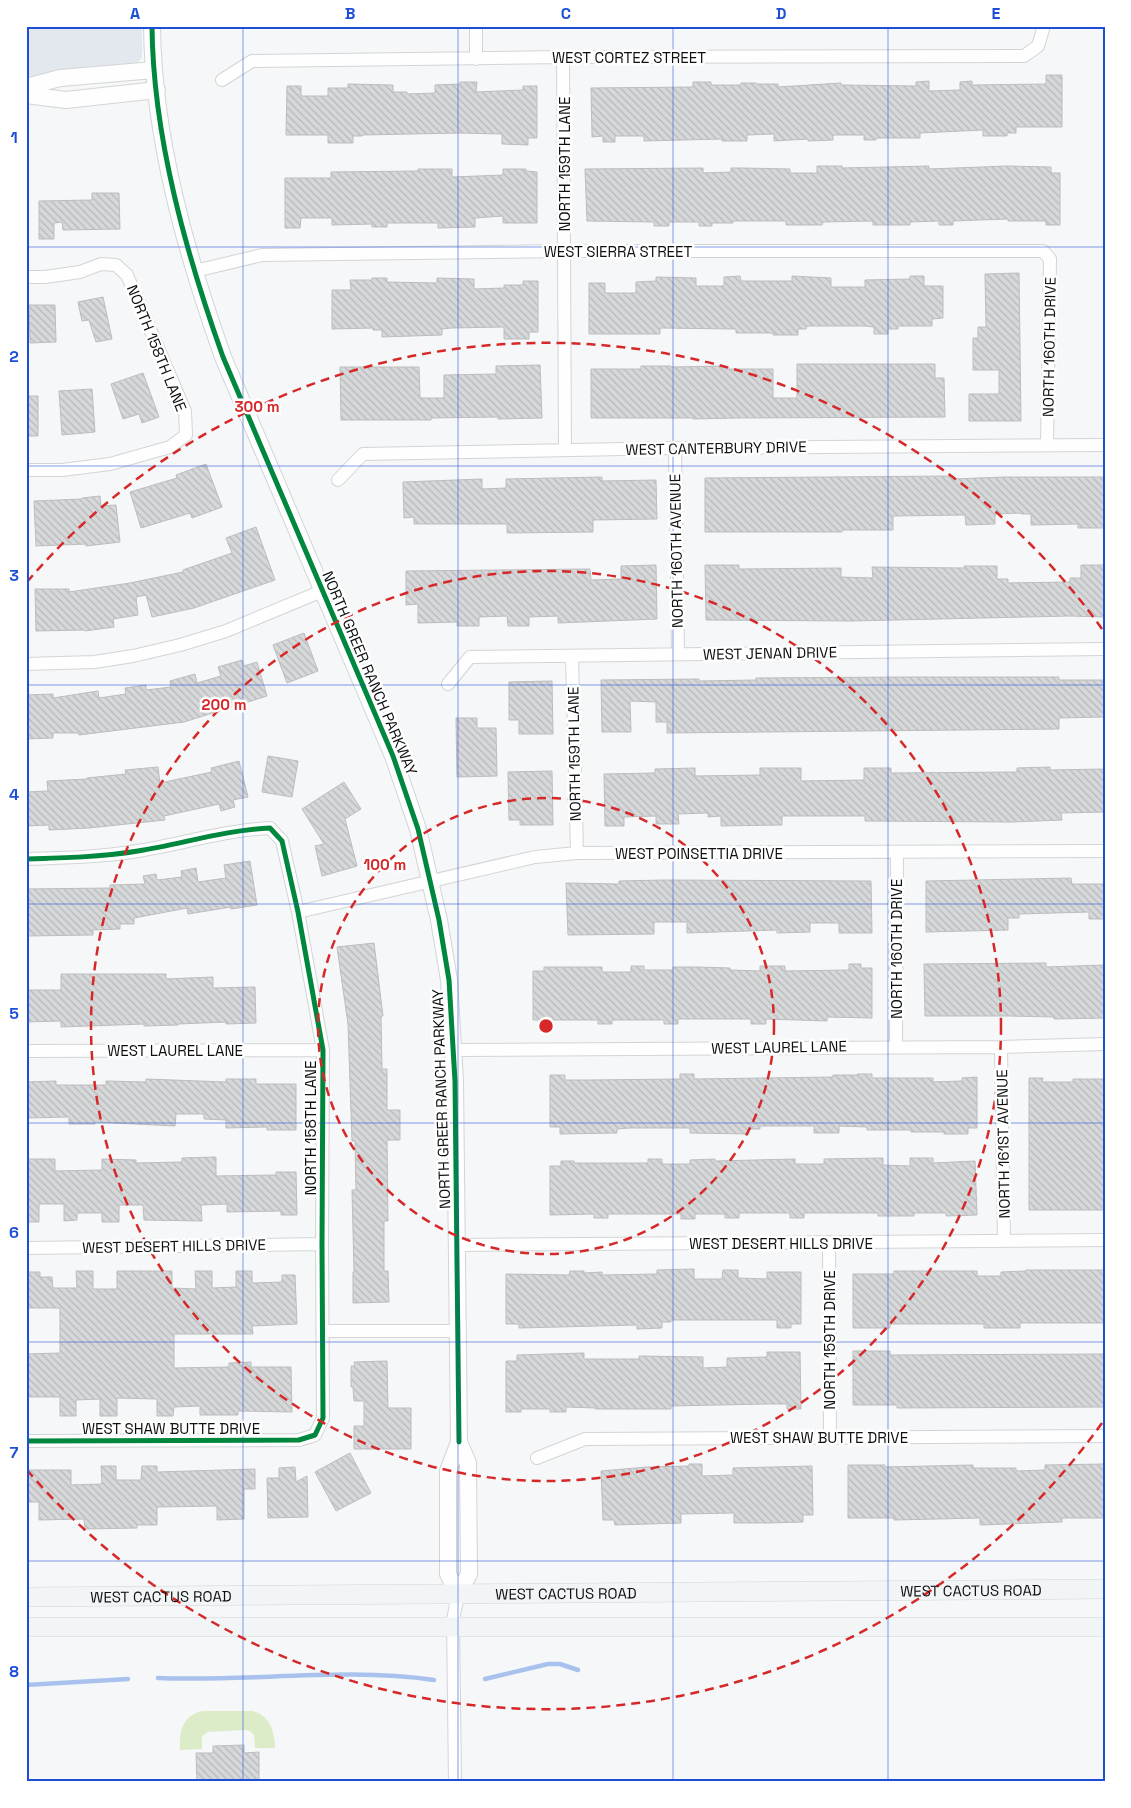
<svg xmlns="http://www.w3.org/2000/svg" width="1131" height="1808" font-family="'Space Grotesk',sans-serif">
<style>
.built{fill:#e3e8ee}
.green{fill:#dcebc8}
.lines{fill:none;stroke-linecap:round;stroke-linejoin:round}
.stream{stroke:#a9c2ed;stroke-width:4.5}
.building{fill:url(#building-back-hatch);stroke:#bdbdbe}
.minor-casing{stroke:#d3d4d5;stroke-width:14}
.tertiary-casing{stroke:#d3d4d5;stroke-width:18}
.secondary-casing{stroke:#d3d4d5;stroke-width:20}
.minor{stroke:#fefefe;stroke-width:12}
.tertiary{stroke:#fefefe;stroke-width:16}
.secondary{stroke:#f1f5f6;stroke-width:19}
.cycleway-casing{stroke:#fff;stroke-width:8}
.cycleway{stroke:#00873e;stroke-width:5}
.grid{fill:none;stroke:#1d4ed8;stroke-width:1;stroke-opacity:0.55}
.ring{fill:none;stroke:#d62828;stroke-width:2.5;stroke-dasharray:9 6}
.labels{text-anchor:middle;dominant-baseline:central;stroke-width:5;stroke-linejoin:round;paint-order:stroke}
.street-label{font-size:15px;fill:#0e0f10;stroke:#fff}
.centre{fill:#d62828;stroke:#fff;stroke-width:2.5}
.ring-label{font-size:15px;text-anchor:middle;font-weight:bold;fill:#d62828;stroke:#fff;stroke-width:5;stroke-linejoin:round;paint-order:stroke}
.neatline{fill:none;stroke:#1d4ed8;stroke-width:2}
.grid-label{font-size:16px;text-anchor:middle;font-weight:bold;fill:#1d4ed8}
</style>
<defs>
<pattern id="building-back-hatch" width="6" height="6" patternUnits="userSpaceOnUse" patternTransform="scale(1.25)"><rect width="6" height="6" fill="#d7d8d9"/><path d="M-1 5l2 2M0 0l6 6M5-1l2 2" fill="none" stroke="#b7b8b9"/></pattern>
</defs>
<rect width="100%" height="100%" fill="#f5f7f9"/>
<!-- built -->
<path class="built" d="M26,26H142V57L136,65L26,79Z"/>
<!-- green -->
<path class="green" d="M203,1711H252C270,1715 275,1732 275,1748H255L254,1735L250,1731L244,1730L208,1732L202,1736V1749L180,1750C179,1732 182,1715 203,1711Z"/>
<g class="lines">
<!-- stream -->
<path class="stream" d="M158,1678C250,1682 343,1667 434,1680
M485,1679L548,1664H560L578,1670
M26,1685L128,1679"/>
</g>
<!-- building -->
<path class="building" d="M1046,75H1062V127H1016V133H1007V136H983V130L920,133V138H876V140H864V135H833V140L808,141V139L774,141V134L747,135V141H722V139L644,141V136H615V142H603V136L592,137L591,88L693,87V82H711V85H741V83H756V84H778V87L841,83V85L916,86V82L929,81V91L960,90V82L972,81V85L1046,84Z
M460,82H477L476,92L523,90V86H537V138H528V145L502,144V134L460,133L362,135V136H353V143H328V135H286L287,86H301V96H328V88H348V84L393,85V92H407V94L435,93V85L460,84Z
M817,166H842V168L929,166V169L1007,166L1051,167V173H1060V225H1046V221H1008V219L953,221V225H939V221L910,222V225H873V221L823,222L822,225H786V221H733V223H712V226H699V222H669V226H654V222L587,221L585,169L703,168V173L731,172V168H744L790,169V173H817Z
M418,169H452V177L503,175V169H526V171L537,172V223H503V216L475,218V227L438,228V223H387V227H372V224L332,225V218H301L300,228H285V178H331V172L418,171Z
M92,193H119L120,229L63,230L62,222L54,223V239H39V201L92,200Z
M1019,273L1021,421H969V394H999V370H973V338H978V327H986L985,274Z
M740,276L741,281H792V276L831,278V287H865V280L910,279V276H924V286H943V318L932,319V326H898V329H888V334H874V327L865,326H807L806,329H798V335H773V333H736V329L660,328V334H589V283H605V293H636V282L656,281V277L696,278V286H724V277Z
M372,278H387V282L437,283V278L474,279V289L504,288V285H523V281H538V332H529V339H504V327L451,328L442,329V335L382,337V330H373V328L332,329V290H351L350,280H372Z
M103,297L112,339L96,342L89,320L82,321L78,302Z
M29,305H55L56,342L30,343Z
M797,364H935V378H944L945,417L736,418L693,419V418H591V369H641V366H671V367L725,366V369H773V398H797Z
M540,365L542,418L498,419V417L431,418V420H341L340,367H419L420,398H444V375L496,374V366Z
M143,373L159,417L142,423L139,414L123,419L111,384Z
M92,389L95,432L62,435L59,391Z
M26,396H38V436H26Z
M206,464L222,507L192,518L190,513L141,528L130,492L177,478L176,475Z
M953,476V479L1005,477H1105V528H1078V524L1031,525V514H1021V513L995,514V524L966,525L965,515L893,516V530H842V532H705V478Z
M602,477V481L656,480L657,519L593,520V532L507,533V524H414V517L404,518L403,482L482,479V489L506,488V479Z
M100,496L101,506L116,505L120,542L86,546V544L36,546L34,501L82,499V498Z
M256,527L275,580L194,608L152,617L146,595L136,597L138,615L113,619L114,627L85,631V630L36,631L35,589H69V592L130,583L183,572V570L232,553L226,538Z
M656,565L657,619L558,623V616L529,617V626H508L507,616L479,617V626H457V622L418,623V604L406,605V571L590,569L591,580L621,579V566Z
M705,565H739V569L841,568V577L873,578L872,567L965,568L964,566H997V579H1008V583L1070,582V578H1081V565H1105V617L1070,616L852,621L706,620Z
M304,633L318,671L287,683L273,645Z
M242,660L244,666L257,662L267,696L184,722L79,735L78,733H53V738L26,739V695L53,694V698L98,691L99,698L126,694L125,688L146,685V690L171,687L170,681L195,674L197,683L221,676L218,667Z
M903,677H1059V680H1105V717L1059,718V729L667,733V722H656V702L630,701L631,732H602L601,680L699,679V681L756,680V678Z
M552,681L553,734H519V720H509V682Z
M456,718H477V728H496L497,776L457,777Z
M268,756L298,761L292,797L262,792Z
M239,761L248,797L233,800L235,807L221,811L219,804L164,816L165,820L89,828L49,830V825L26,826V792L48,791L47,781L87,779V778L126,774L125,770L158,767L160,783L212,772L211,768Z
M1050,767V770L1105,769V812L1061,813L1062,820L1012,822L865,821V816H782V825L721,826V816L708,817V813L678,814L679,824H656V816L624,817V826H605L604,774L655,773V769L695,768V776L760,775V768H801V781L864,780V768H891V773L1017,772V768Z
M552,771L553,825H520V820H509L508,772Z
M344,782L361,809L345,819L357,866L322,876L315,846L324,844L302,809Z
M250,861L257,905L231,909V907L188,914L187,908L134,918V924H120V929L93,930V935L26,936V889L110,888V885L145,884L143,876L156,874L157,880L182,877L181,871L196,868L198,882L226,878L224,865Z
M1071,878L1072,884H1105V919H1089V912L1019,914V918H1008V930L926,932V881Z
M664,880L871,881L872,933H839V923H810V932L777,933V930L687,933V922H654V934L568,935L566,883L619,884V881Z
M374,943L383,1016H381L382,1069H387V1110H400V1140H387L388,1221H384V1271H388L389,1302L353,1303V1272H354L352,1190H356L355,1141H352L348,1024L337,947Z
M1046,963V967L1105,965V1018L1054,1019V1017L1010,1016H925L924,964Z
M849,964H861V968H872V1018L827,1017V1021L766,1019V1024H751V1019H678V1024H664V1020H612V1024H598V1020H533V971H544V967H602V972H631V966H644V970H673V967H697L730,968V970L760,971V966H785V971L849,970Z
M61,974H166V979L213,977V988L255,987L256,1023L226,1024V1022L178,1024V1025L144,1026V1024L61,1027V1021L26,1022V990H61Z
M680,1074H694V1079L833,1077V1075H857V1074H872V1078H933V1082L962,1081V1078L977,1077V1128H968V1134H944V1132H911V1130H867V1127L839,1126V1133H814V1126H760V1129H749V1134L690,1133V1128H629L617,1129V1133L560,1134V1127H550V1075H565V1080H589L680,1079Z
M1029,1078H1043L1042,1082H1073V1079H1105V1210H1029Z
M146,1079L226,1082V1079H256V1084H296V1130H267V1127L226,1128V1120L204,1119V1114H176L175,1126L95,1122V1124H69V1117L26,1118V1082L56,1081V1085H106V1081L146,1082Z
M216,1157V1176L276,1175V1172H296L297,1215H281V1211L227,1212V1204L201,1205L202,1221L144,1220L143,1205H119V1222H102V1213H77V1220L64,1221V1204H39V1222H26V1159H55V1171L102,1170V1159L136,1160V1163L182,1162V1158Z
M883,1158V1165L910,1166V1158H933V1163L975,1161L977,1215L946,1216V1213H914V1216H878V1213H804V1218H790V1213H739V1218H725V1214H695V1219H681V1214H608V1218H594V1214L550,1215V1166H561V1161H574V1163H648V1159H662V1164H690V1160L715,1159V1161L795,1159V1164H824V1159Z
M694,1269V1279H722L723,1270H738V1278L767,1279V1272H801V1324H791V1328H777V1320H671V1322H662V1328L637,1329V1325L519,1328V1324H506V1274L569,1275L570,1271H584V1273L602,1272V1275L657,1274V1270Z
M1026,1270H1105V1323H1020V1328H984V1324H890V1328H853V1274H894V1271H977V1276H1001V1272L1026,1271Z
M76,1271H93V1289H117V1271H172V1288L196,1289L195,1271H212V1288L236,1287V1271H252V1283L282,1282V1275H295L297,1324L252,1326L253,1334H174V1368L229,1367V1363L251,1362V1367H291L292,1412L238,1411V1415H200V1406L174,1407L173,1416H157V1399L117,1398V1416H100V1399L76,1400V1416H60V1397H26V1354L60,1353V1308H26V1272H40V1277H52L53,1288H77Z
M853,1351H890V1355L1105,1354V1407L897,1408V1405H853Z
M767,1352H800L801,1409H787V1404H767L671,1406V1409H595V1408L566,1407V1412H550V1409H521V1412H506V1361H517V1355L584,1353V1359H639V1356L703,1357V1368L727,1367V1358L767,1357Z
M387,1361L388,1408H411V1449H354V1426H364V1401H354L353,1387H351V1366H355L354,1362Z
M350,1453L371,1493L336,1511L315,1472Z
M689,1464H702V1476L733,1475V1468L812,1466L813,1515H803V1522L768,1523H734V1513L681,1514V1523L615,1525L614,1520H603L601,1471L647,1467L689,1466Z
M1104,1464V1518H1062V1522L980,1525V1518L894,1520V1518H848V1465H885V1467L973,1465V1468H1016V1471L1045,1470V1465Z
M101,1466H116V1480H141L142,1466H157V1472L255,1469V1489H244V1519L217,1520V1506L157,1507V1525H137V1528L85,1529L84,1519L39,1520V1502H26V1470H71V1485L102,1484Z
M295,1467L296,1482L307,1476L308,1517L268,1518L267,1478H279V1468Z
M244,1745V1753L259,1752V1782H197L196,1753H213V1746Z"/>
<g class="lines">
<!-- minor casing -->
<g class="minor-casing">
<path id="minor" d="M563,57L565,450
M476,59V26
M222,80L252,61L563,57L1024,56L1038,46L1044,26
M195,271L262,255L564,251H1043L1050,259L1047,445
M26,277H45L80,272L101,264L116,265L127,275L185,411L186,435L170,447L110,464L62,470H26
M675,448L678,654
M338,480L363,454L675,448L1105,445
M572,656L577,853
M26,664L94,662L133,656L180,645L226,631L322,591
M448,684L470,657L1105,649
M26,859C64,858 101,857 138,851C182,844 225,830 270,828L282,841L298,912L323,1050L322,1244L323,1418L315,1435L299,1440L26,1441
M298,912L535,857L577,853L1105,851
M896,1046L897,852
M1001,1047L1004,1241
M454,1050L1001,1047L1105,1044
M26,1051L323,1050
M829,1242L830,1437
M458,1245L1105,1240
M26,1248L322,1244
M323,1331H458
M537,1458L585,1439L1105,1436
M455,1782L453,1620L458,1594"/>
</g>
<!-- tertiary casing -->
<g class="tertiary-casing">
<path id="tertiary" d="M152,26C153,137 186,253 223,357L393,756L418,829L439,920L449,980L455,1081L459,1442L448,1471V1574L458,1594
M26,87L60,78L154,70
M26,95L66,100L157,90
M458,1594L469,1574L468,1463L459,1442"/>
</g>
<!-- secondary casing -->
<g class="secondary-casing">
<g id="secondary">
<path id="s1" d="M26,1597L1105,1589"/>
<path d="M26,1627H1105"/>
</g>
</g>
<!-- minor -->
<use href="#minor" class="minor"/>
<!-- tertiary -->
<use href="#tertiary" class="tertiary"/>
<!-- secondary -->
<use href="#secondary" class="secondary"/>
<!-- cycleway casing -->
<g class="cycleway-casing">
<path id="cycleway" d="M152,26C153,137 186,253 223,357L393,756L418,829L439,920L449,980L455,1081L459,1442
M26,859C64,858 101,857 138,851C182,844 225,830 270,828L282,841L298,912L323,1050L322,1244L323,1418L315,1435L299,1440L26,1441"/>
</g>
<!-- cycleway -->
<use href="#cycleway" class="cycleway"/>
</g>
<!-- grid -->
<path class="grid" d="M243,26V1782M458,26V1782M673,26V1782M888,26V1782M26,247H1105M26,466H1105M26,685H1105M26,904H1105M26,1123H1105M26,1342H1105M26,1561H1105"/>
<!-- distance rings -->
<g class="ring">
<circle cx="546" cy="1026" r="228"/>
<circle cx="546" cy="1026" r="455"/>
<path d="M1102 1423A683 683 0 0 1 27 1470M27 582A683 683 0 0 1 1102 629"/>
</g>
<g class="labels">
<!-- street labels -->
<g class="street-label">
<text x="629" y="57">WEST CORTEZ STREET</text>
<text transform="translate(564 164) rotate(-90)">NORTH 159TH LANE</text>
<text x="618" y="251">WEST SIERRA STREET</text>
<text transform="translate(1049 347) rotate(-89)">NORTH 160TH DRIVE</text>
<text transform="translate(157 348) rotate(68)">NORTH 158TH LANE</text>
<text transform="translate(716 448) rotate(-1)">WEST CANTERBURY DRIVE</text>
<text transform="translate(676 551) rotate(-91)">NORTH 160TH AVENUE</text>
<text transform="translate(770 653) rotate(-1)">WEST JENAN DRIVE</text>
<text transform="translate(370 673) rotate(67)">NORTH GREER RANCH PARKWAY</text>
<text transform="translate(574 754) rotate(-91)">NORTH 159TH LANE</text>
<text x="699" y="853">WEST POINSETTIA DRIVE</text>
<text transform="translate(896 949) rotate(-90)">NORTH 160TH DRIVE</text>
<text transform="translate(779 1047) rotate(-1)">WEST LAUREL LANE</text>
<text x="175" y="1050">WEST LAUREL LANE</text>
<text transform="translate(441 1099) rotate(-92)">NORTH GREER RANCH PARKWAY</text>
<text transform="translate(310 1128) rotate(-90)">NORTH 158TH LANE</text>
<text transform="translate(1003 1144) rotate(-91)">NORTH 161ST AVENUE</text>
<text x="781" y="1243">WEST DESERT HILLS DRIVE</text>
<text transform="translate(174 1246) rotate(-1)">WEST DESERT HILLS DRIVE</text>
<text transform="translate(829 1340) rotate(-90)">NORTH 159TH DRIVE</text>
<text x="171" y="1428">WEST SHAW BUTTE DRIVE</text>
<text x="819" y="1437">WEST SHAW BUTTE DRIVE</text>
<text stroke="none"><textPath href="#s1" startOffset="945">WEST CACTUS ROAD</textPath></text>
<text stroke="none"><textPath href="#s1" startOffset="540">WEST CACTUS ROAD</textPath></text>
<text stroke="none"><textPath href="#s1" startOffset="135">WEST CACTUS ROAD</textPath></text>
</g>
</g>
<circle cx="546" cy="1026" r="8" class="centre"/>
<g class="ring-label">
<text x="257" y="412">300 m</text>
<text x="224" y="710">200 m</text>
<text x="385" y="870">100 m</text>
</g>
<!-- border -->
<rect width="1131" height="1808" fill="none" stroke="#ffffff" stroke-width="55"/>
<rect x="28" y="28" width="1076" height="1752" class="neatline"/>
<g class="grid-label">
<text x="135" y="19">A</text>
<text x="350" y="19">B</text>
<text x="566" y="19">C</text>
<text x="781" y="19">D</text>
<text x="996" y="19">E</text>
<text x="14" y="143">1</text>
<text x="14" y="362">2</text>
<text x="14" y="581">3</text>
<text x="14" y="800">4</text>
<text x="14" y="1019">5</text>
<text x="14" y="1238">6</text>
<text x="14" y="1458">7</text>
<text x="14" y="1677">8</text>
</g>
</svg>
